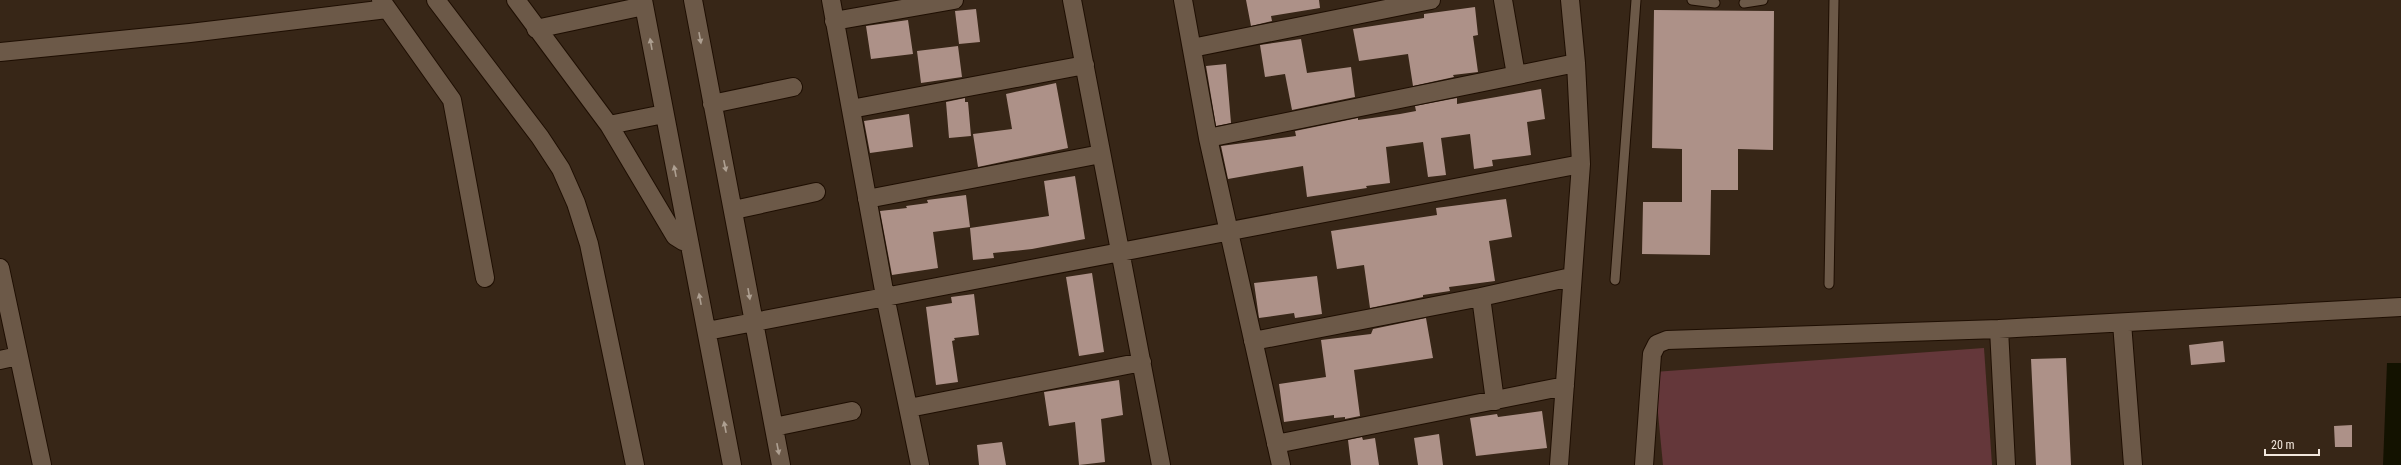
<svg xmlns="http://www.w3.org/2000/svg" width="2401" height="465" font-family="'Roboto Condensed',sans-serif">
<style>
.green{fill:#64373a}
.water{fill:#131200}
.building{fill:#ad9188}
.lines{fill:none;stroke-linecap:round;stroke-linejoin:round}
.lane-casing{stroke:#1e0e02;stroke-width:11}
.street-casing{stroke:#1e0e02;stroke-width:20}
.lane{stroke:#6c5948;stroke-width:9}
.street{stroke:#6c5948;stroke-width:18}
.oneway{fill:#aea092}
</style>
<rect width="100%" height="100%" fill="#372617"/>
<!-- green -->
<path class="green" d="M1984,348L1992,465H1663L1654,372Z"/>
<!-- water -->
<path class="water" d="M2387,363H2401V465H2383Z"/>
<!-- building -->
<path class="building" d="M1246,0H1319L1320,8L1271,16L1272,21L1251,26Z
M1475,7L1478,35L1473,36L1478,72L1453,75L1454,77L1413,86L1408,54L1359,61L1353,29L1424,18V14Z
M976,9L980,42L959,44L955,11Z
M1654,10L1774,11L1773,150L1738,149V190H1711L1710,255L1642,254L1643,202H1682V149L1652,148Z
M908,20L913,54L871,59L866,26Z
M1301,39L1307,73L1351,67L1355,97L1292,110L1285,74L1265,77L1260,45Z
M958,46L962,77L921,83L917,51Z
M1226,64L1231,123L1216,126L1206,66Z
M1056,83L1068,148L978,167L973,134L1012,129L1006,94Z
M1541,89L1545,119L1527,122L1531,155L1492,160L1493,166L1474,169L1470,134L1441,138L1446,175L1428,177L1423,142L1386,147L1390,183L1366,186L1367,188L1307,197L1303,166L1228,179L1221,146L1296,136L1295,131L1358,118V120L1400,114L1416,111L1415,106L1457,98V104Z
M965,98V102H968L971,136L949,138L946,102Z
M909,114L913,147L870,153L864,121Z
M1075,176L1085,239L1032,249L993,253L994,258L973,260L970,228L1049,216L1044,181Z
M966,195L970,227L933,232L938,268L892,275L880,211L907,208L906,206L928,203L927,200Z
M1506,199L1512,237L1489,241L1495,281L1449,287L1450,291L1423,295V297L1370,308L1364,265L1337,269L1331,231L1437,215L1436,208Z
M1092,273L1104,352L1079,356L1066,277Z
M1317,276L1322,314L1295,318L1294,313L1259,318L1254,283Z
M974,294L979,335L954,338L955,340L952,341L958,382L936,385L926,307L952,303L951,297Z
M1426,318L1433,358L1354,370L1360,416L1345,419V417L1334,418V415L1284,422L1279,384L1326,377L1321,340L1371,334L1373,329Z
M2223,341L2225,362L2191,365L2189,345Z
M2066,358L2071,465H2036L2031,359Z
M1119,380L1123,415L1101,419L1105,462L1079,465L1075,422L1049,426L1044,392Z
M1542,411L1547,448L1476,456L1470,418L1497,414L1498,417Z
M2352,425V447H2335L2334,426Z
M1439,434L1443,465H1418L1414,438Z
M1362,437L1363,440L1375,438L1379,465H1351L1348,440Z
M1002,442L1006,465H979L977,445Z"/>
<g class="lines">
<!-- lane casing -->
<g class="lane-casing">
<path id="lane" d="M1692,0L1715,3
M1744,3L1763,0
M1615,280L1636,0
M1829,284L1834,0"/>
</g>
<!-- street casing -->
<g class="street-casing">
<path id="street" d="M381,0L452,100L485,278
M436,0L540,137L561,169L576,203L589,244L635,465
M516,0L609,125L664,114
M643,0L732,465
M693,0L781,465
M831,0L885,296L920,465
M1072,0L1161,465
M1183,0L1208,138L1281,465
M1503,0L1516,75
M834,21L954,0
M536,29L644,6
M1192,48L1431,0
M0,52L190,33L387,9
M712,104L793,87
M851,109L1085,65
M609,125L675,236L683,241L689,242
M1208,138L1576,63
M867,199L1101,154
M734,210L816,192
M0,268L42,465
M1481,297L1495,401
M2122,323L2133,465
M1999,329L2006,465
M707,331L1581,164
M1253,341L1481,297L1571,277
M0,360L18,356
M909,408L1142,362
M774,427L852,411
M1276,444L1565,386
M1559,465L1581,164L1576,63L1570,0
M1644,465L1652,354L1657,344L1667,340L1999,329L2401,307"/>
</g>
<!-- lane -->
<use href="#lane" class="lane"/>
<!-- street -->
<use href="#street" class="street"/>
</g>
<!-- one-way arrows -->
<defs><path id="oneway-solid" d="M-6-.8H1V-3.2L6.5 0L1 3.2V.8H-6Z"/></defs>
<g class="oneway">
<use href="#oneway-solid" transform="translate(700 38) rotate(80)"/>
<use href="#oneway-solid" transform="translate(651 44) rotate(-100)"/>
<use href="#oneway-solid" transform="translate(725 166) rotate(78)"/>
<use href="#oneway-solid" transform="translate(675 171) rotate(-101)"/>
<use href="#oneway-solid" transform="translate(749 294) rotate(80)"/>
<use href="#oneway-solid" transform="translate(700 299) rotate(-101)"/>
<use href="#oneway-solid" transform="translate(725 427) rotate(-101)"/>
<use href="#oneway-solid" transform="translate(778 449) rotate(79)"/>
</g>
<!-- scale -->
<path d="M2265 449v6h54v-6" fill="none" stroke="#f1e6dc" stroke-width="2"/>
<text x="2271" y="449" font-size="12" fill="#f1e6dc" stroke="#372617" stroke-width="3" paint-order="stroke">20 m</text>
</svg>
